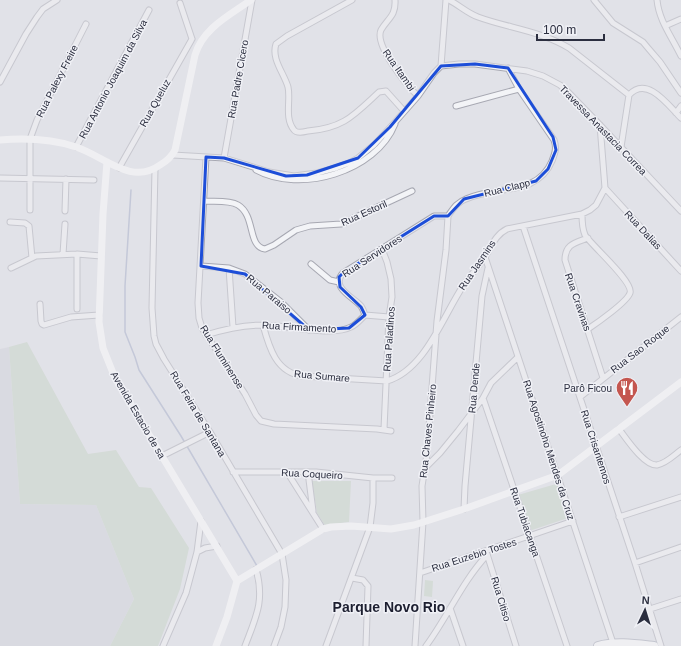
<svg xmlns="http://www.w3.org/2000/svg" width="681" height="646" font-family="Helvetica,sans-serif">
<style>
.built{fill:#cfd1da}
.green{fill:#c3d2c3}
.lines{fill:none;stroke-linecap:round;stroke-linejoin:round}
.stream{stroke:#9fa9c6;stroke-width:1.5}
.street-casing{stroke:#a7a8b2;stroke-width:7}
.primary-casing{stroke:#a1a5b3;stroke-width:10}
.street{stroke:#f3f4f7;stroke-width:5}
.secondary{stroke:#fff;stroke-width:7}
.primary{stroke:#fff;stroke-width:8}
.marked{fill:none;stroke:#1d4ed8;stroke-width:3;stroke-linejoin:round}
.labels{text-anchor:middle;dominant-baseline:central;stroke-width:3;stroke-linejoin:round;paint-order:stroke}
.street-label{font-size:10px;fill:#2b2e3f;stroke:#f0f1f6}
.poi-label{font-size:10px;fill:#2b2e3f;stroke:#f0f1f6;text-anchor:end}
.district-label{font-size:14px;font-weight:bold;fill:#1d1f30;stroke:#f0f1f6}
</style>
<rect width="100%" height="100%" fill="#e1e2e8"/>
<!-- built -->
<path class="built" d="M9,347L20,504L96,505L134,599L110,646H0V349Z"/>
<!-- green -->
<path class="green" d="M27,342L88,454L116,450L139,487L151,488L189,548L180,589L158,646H110L134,599L96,505L20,504L9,347Z
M312,481H351L349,522L325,525L324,524L317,513Z
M556,484L560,488L568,518L532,530L530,528L518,495Z
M425,580L433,581L432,597L424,596Z"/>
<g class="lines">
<!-- stream -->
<path class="stream" d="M131,190L125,286V332L135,357L139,370L181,436L257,566"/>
<!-- street casing -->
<g class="street-casing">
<path id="street" d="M352,0L287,36L276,44C271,59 284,73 288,87C291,100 284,118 294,130C297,134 304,132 308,131C344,128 354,115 379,92L386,91L404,111
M395,0C396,16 388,18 381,30C374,45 407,86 418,96
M449,0C459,5 467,13 478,17C508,28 541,31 569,48L629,95
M594,0L613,23L643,42L648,48L660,62L681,93
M657,0C659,21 672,37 681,56
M180,3L192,39
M665,26L681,19
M441,66L446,0
M0,82L26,34L37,17L43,9L57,0
M456,106L519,89
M676,113L681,106
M76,147L149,10
M621,147L629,95C647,75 668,105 681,118
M173,155L224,158L269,172L294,176L317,173L336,168L349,163L358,158L374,145L396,121L418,96L434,73L441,66L459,64H475L527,71L543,76L560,85L567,91L600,125L681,211
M206,157L198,303L199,318L202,328L245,394L256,415L261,421L274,424L377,429L391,431
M224,158L252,0
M119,168L192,39
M155,169L152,308L154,336L156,344L164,359L210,432L282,554L286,580L285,607L281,627L274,646
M256,170C300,194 376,172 395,124
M0,178L94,180
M605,188L681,271
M204,201C214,202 229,200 238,205C256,216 247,246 265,249L274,245L296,230L310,226L341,224L412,191
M30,210V139L37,120L86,24
M65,211L66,179
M582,214C582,221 582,228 585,235C592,246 634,282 630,293C627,302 597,323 588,329
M448,216C453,209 457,202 466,199C495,185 537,197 552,161C555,153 557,148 554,140L519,89L508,68
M10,222L25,223L29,226L32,258
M523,226L635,563L661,646
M588,238C575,243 565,244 565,260L603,378
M382,249L387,262L391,279L392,297L389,317L384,429
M63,254L65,224
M77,254L101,256
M485,257L613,643
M311,264L330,280L339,282
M201,266L229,268L245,274L281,302L309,330
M11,268L36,256L77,254V309
M229,268L233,327
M40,304L41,321L42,324L44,325L71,317L99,315
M365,315C364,312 363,309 361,306C353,297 330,287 343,273L434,216H448
M263,325C269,347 276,373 303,376L387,381C425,370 443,316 463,286C470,276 478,267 485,257C492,246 495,235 507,229L582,214L590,210L596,205L605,188L600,125
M206,335C225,329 242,325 263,325C285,325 332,337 351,327C356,325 361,319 365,315L389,317
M580,397L681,317
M483,398L567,646
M619,429C626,438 644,466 657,465C667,463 674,455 681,450
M162,456L210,432
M425,468L440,453L458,431L483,398L491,383L518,357
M233,472H316L373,478H392
M287,472L323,529
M308,472L313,511
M464,509L465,486L482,296L488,268
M619,517L681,497
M197,552L205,548L217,546
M487,554L516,646
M635,563L681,547
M420,573L573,521
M352,578L363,580L368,586L366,646
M450,608L463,646
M650,609L681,599
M163,646L186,593L197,552L201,521
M245,646C256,617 265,601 256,569
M326,646L370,527L373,503V478
M415,646L423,522L422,486L427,454L437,321L446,250L448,216
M426,646C448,616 462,582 487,555"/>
</g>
<!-- primary casing -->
<g class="primary-casing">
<path id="primary" d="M598,646C616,641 636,644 654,646"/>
</g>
<!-- street -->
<use href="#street" class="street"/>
<!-- secondary -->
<path class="secondary" d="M0,140C25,138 52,139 76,147C104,156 131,186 160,165C167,161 172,156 175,150L195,55C203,28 230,15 251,0
M107,162L103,214L99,322L103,348L115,378L237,581L227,617L216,646
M237,581L323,529L331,527L351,526L391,529L414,525L464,509L558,475L681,382"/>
<!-- primary -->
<use href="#primary" class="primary"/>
</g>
<!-- marked area -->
<path d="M0 0H681V646H0ZM475,64L508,68L553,137L556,150L548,169L536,181L464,199L448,216H434L343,273L339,277L340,287L361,307L365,315L349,328L309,330L245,274L201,266L206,157L224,158L286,176L307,175L358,158L390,127L441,66Z" fill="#e1e2e8" fill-opacity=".55" fill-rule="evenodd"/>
<path class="marked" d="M475,64L508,68L553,137L556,150L548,169L536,181L464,199L448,216H434L343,273L339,277L340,287L361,307L365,315L349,328L309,330L245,274L201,266L206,157L224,158L286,176L307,175L358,158L390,127L441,66Z"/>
<!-- icons -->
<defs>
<g id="restaurant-pin" transform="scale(1.15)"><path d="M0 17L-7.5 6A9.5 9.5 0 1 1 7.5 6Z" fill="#c4564f" stroke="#f0f1f6"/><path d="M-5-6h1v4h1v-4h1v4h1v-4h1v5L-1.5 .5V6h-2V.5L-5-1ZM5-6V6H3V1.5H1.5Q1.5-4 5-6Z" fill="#fff"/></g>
</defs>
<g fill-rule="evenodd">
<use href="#restaurant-pin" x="627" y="388"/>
</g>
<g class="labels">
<!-- street labels -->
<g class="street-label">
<text transform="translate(399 70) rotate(55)">Rua Itambi</text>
<text transform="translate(113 79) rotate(-62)">Rua Antonio Joaquim da Silva</text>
<text transform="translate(238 79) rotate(-80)">Rua Padre Cicero</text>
<text transform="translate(57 81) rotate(-63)">Rua Palexy Freire</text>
<text transform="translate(155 103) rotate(-61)">Rua Queluz</text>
<text transform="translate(603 130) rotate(46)">Travessa Anastacia Correa</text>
<text transform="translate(507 188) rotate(-14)">Rua Clapp</text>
<text transform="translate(364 213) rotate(-24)">Rua Estoril</text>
<text transform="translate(643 230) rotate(47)">Rua Dalias</text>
<text transform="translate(372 256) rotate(-33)">Rua Servidores</text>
<text transform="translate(477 265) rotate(-56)">Rua Jasmins</text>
<text transform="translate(269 294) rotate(40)">Rua Paraiso</text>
<text transform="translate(578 302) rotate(71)">Rua Cravinas</text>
<text transform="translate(299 327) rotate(3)">Rua Firmamento</text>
<text transform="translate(389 339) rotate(-86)">Rua Paladinos</text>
<text transform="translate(640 349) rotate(-38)">Rua Sao Roque</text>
<text transform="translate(222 357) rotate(58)">Rua Fluminense</text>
<text transform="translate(322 376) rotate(5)">Rua Sumare</text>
<text transform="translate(474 388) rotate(-85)">Rua Dende</text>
<text transform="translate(198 414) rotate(59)">Rua Feira de Santana</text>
<text transform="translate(138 415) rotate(60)">Avenida Estacio de sa</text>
<text transform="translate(428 431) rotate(-84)">Rua Chaves Pinheiro</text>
<text transform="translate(596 447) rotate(72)">Rua Crisantemos</text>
<text transform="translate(549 450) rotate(72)">Rua Agostinoho Mendes da Cruz</text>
<text transform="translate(312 474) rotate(3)">Rua Coqueiro</text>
<text transform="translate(525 522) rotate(71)">Rua Tubiacanga</text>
<text transform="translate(474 555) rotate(-18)">Rua Euzebio Tostes</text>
<text transform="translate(501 599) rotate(73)">Rua Citiso</text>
</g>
<!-- poi labels -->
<g class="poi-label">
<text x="612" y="388">Parô Ficou</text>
</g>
<!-- district labels -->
<g class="district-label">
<text x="389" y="607">Parque Novo Rio</text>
</g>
</g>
<!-- north arrow -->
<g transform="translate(645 610) rotate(4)" stroke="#f0f1f6" stroke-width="3" paint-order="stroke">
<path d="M0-3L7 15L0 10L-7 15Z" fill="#2b2e3f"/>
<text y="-6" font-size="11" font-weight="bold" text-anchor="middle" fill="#2b2e3f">N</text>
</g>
<!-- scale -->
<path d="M537 34v6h67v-6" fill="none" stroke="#2b2e3f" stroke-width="2"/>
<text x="543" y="34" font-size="12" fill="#2b2e3f" stroke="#f0f1f6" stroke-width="3" paint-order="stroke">100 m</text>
</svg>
